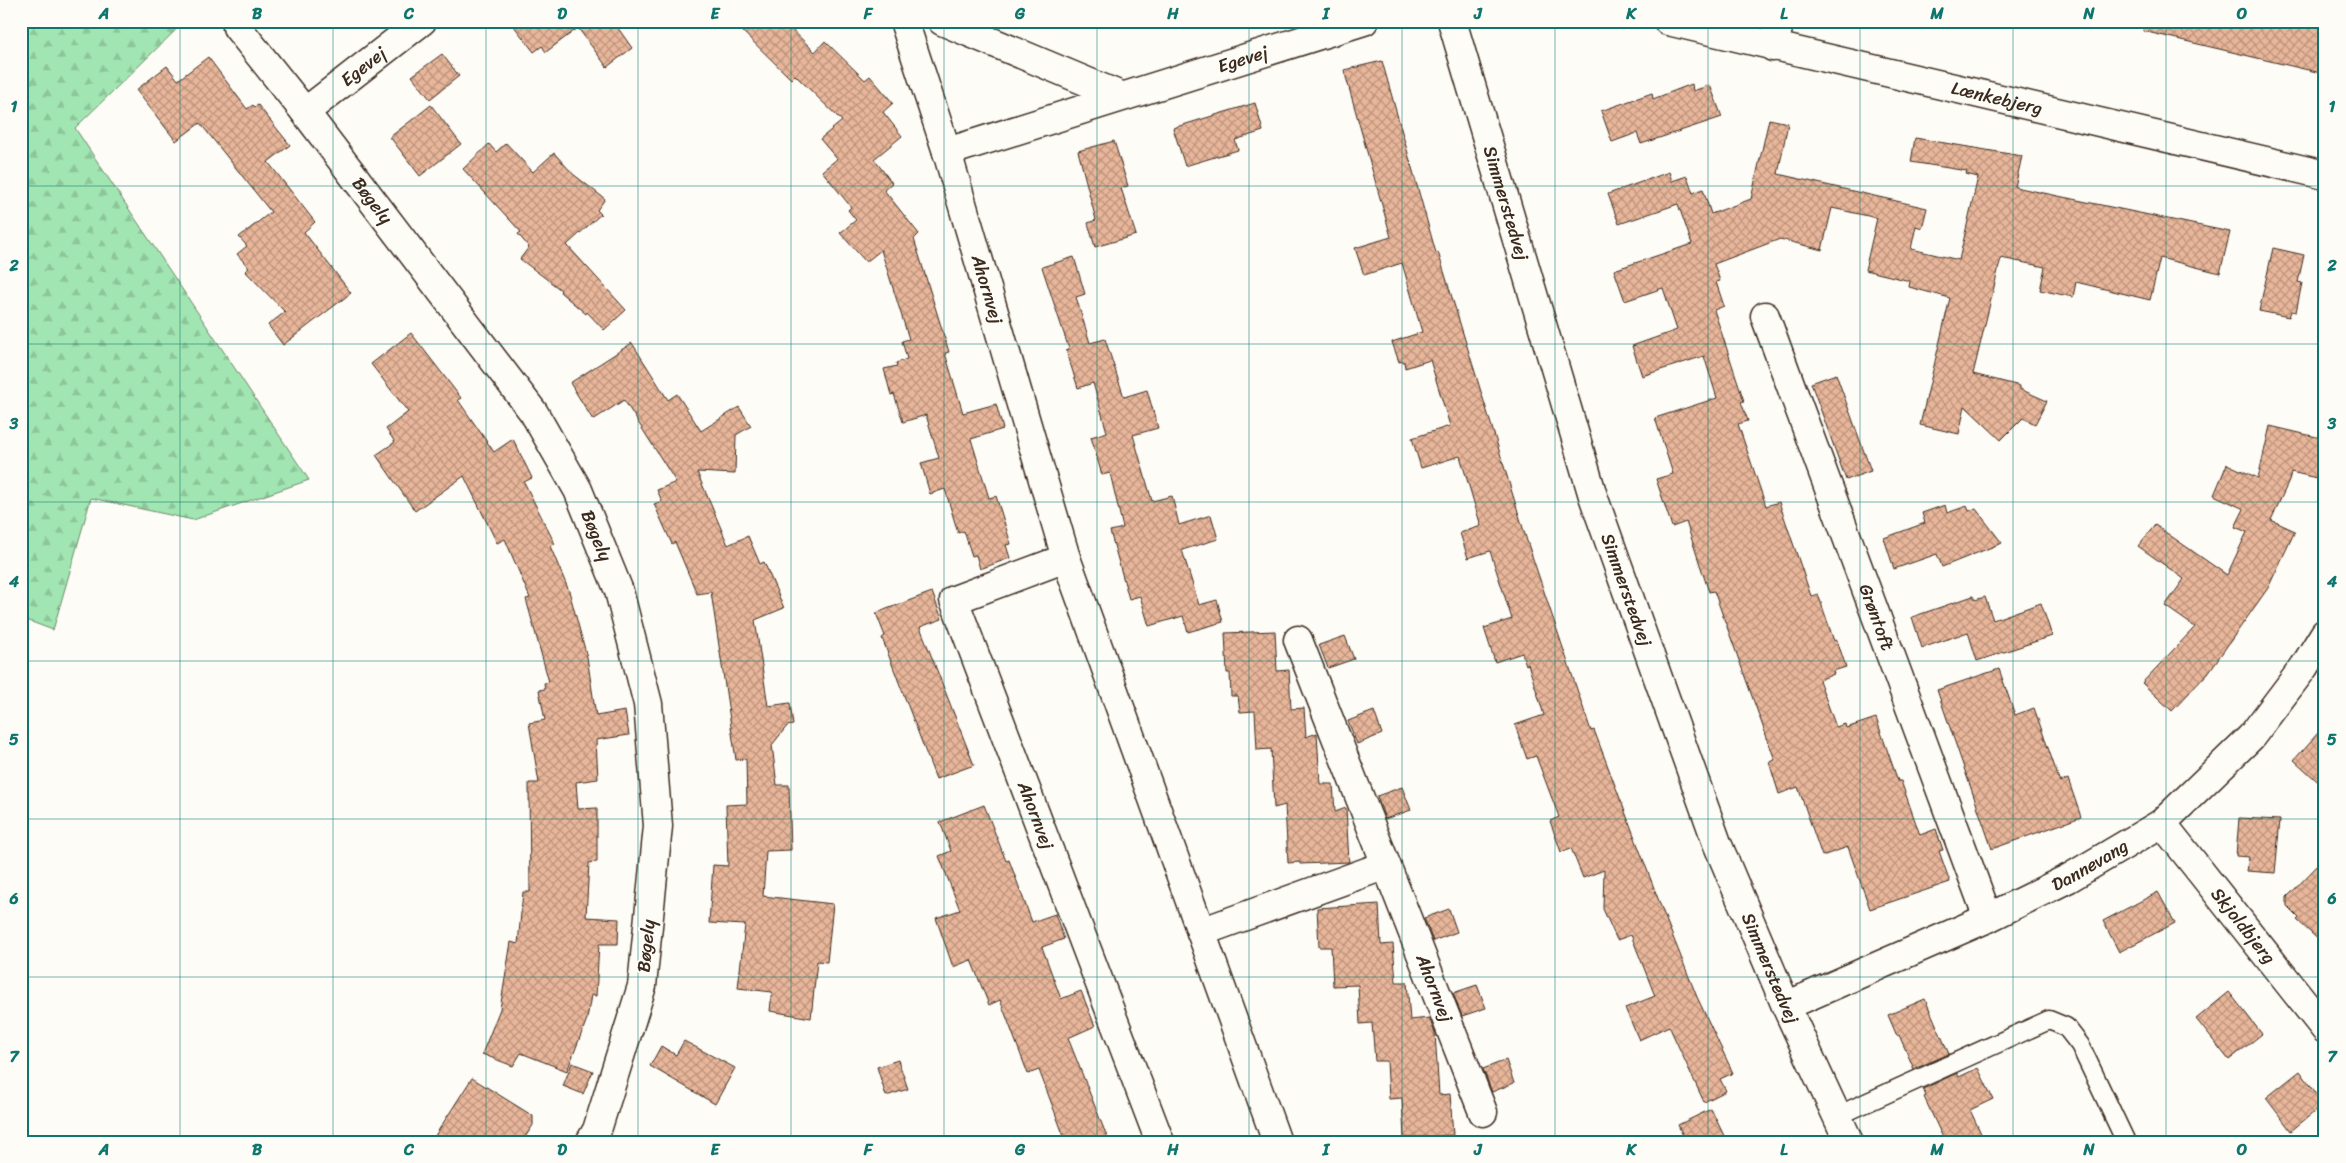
<svg xmlns="http://www.w3.org/2000/svg" width="2346" height="1163" font-family="Sriracha,sans-serif">
<style>
.forest{fill:url(#forest-firs);stroke:#6e8868}
.building{fill:url(#building-cross-hatch);stroke:#3b2a1e}
.lines{fill:none;stroke-linecap:round;stroke-linejoin:round}
.lane-casing{stroke:#3b2a1e;stroke-width:21}
.street-casing{stroke:#3b2a1e;stroke-width:31}
.secondary-casing{stroke:#3b2a1e;stroke-width:31}
.lane{stroke:#fdfcf7;stroke-width:18}
.street{stroke:#fdfcf7;stroke-width:28}
.secondary{stroke:#fdfcf7;stroke-width:28}
.grid{fill:none;stroke:#0f766e;stroke-width:1;stroke-opacity:0.55}
.labels{text-anchor:middle;dominant-baseline:central;stroke-width:4;stroke-linejoin:round;paint-order:stroke}
.street-label{font-size:18px;fill:#3b2a1e;stroke:#fdfcf7}
.neatline{fill:none;stroke:#0f766e;stroke-width:2}
.grid-label{font-size:16px;text-anchor:middle;font-weight:bold;fill:#0f766e}
</style>
<defs>
<pattern id="forest-firs" width="22" height="20" patternUnits="userSpaceOnUse" patternTransform="scale(1.25)"><rect width="22" height="20" fill="#a1e6b2"/><path d="M5 1l3.5 6h-7zM16 11l3.5 6h-7z" fill="#8cc599"/></pattern>
<pattern id="building-cross-hatch" width="8" height="8" patternUnits="userSpaceOnUse" patternTransform="scale(1.25)"><rect width="8" height="8" fill="#e8b69a"/><path d="M0 0l8 8M0 8l8-8" fill="none" stroke="#bd947d"/></pattern>
</defs>
<rect width="100%" height="100%" fill="#fdfcf7"/>
<filter id="ink" filterUnits="userSpaceOnUse"><feTurbulence type="fractalNoise" baseFrequency=".02" numOctaves="2"/><feDisplacementMap in="SourceGraphic" scale="10" xChannelSelector="R" yChannelSelector="G"/><feConvolveMatrix kernelMatrix="1 2 1 2 8 2 1 2 1" color-interpolation-filters="sRGB"/></filter>
<g filter="url(#ink)">
<!-- forest -->
<path class="forest" d="M21,21H185L75,128L309,480L193,520L91,498L53,630L21,618Z"/>
<!-- building -->
<path class="building" d="M510,21H613L632,48L607,67L578,28L546,52L542,46L534,52Z
M732,21H783L815,52L825,41L865,80L870,76L893,103L883,112L902,136L874,159L892,183L884,190L919,234L914,239L949,352L945,353L963,413L996,404L1003,429L971,439L989,498L996,496L1011,544L1006,545L1010,558L980,569L976,555L972,556L964,531L958,533L945,489L930,494L921,463L939,458L926,415L903,422L894,394L891,395L884,369L897,366L896,363L907,359L902,341L909,339L881,250L866,262L840,233L856,220L848,210L851,207L822,171L837,159L820,139L842,121L795,75L791,79Z
M2144,21H2325V74L2143,31Z
M442,54L459,76L430,99L412,76Z
M208,57L247,109L253,105L255,107L258,105L290,145L268,162L315,222L304,232L351,293L283,345L268,325L285,312L245,271L249,268L237,254L247,246L239,237L271,212L200,123L176,141L136,90L167,66L178,80Z
M1382,61L1436,253L1438,252L1527,541L1591,731L1594,730L1665,917L1697,997L1733,1073L1720,1079L1726,1091L1704,1102L1669,1026L1639,1040L1625,1008L1655,996L1631,935L1617,940L1603,909L1604,870L1583,878L1571,848L1561,852L1550,821L1559,817L1536,756L1527,759L1515,725L1544,715L1528,664L1526,665L1522,653L1495,662L1484,628L1512,619L1490,551L1468,558L1460,533L1481,526L1460,456L1421,468L1412,438L1450,426L1430,360L1405,368L1404,361L1399,362L1392,342L1422,332L1402,263L1364,275L1355,248L1391,237L1344,70Z
M1692,84L1693,91L1710,85L1722,117L1641,144L1637,133L1612,142L1601,111L1652,93L1653,99Z
M1255,103L1263,131L1235,140L1238,150L1185,166L1173,128Z
M431,105L461,144L420,176L390,137Z
M1769,119L1788,123L1778,174L1927,208L1922,228L1916,226L1911,249L1959,260L1978,177L1966,174L1967,171L1911,162L1915,138L2022,156L2015,187L2230,232L2220,273L2160,258L2150,300L2076,282L2073,297L2040,290L2045,267L2001,258L1973,374L2020,386V389L2047,401L2035,424L2023,418L2001,440L1965,406L1959,434L1920,425L1950,298L1909,287L1910,281L1865,270L1877,218L1832,208L1822,250L1780,239L1714,264L1720,281L1716,282L1724,306L1714,310L1744,401L1741,402L1748,421L1738,424L1766,506L1779,502L1811,596L1818,594L1834,641L1837,640L1846,667L1833,671L1834,674L1819,680L1836,727L1845,724L1846,728L1876,718L1898,781H1901L1920,835L1936,829L1943,850L1939,851L1950,882L1870,909L1848,847L1822,856L1798,787L1779,794L1769,762L1775,760L1714,591L1709,592L1686,522L1672,527L1656,479L1673,474L1655,418L1717,398L1704,356L1642,376L1632,346L1677,330L1663,288L1625,301L1614,270L1692,244L1678,204L1619,224L1608,194L1669,172L1672,181L1687,176L1693,193L1703,189L1711,214L1751,199Z
M1114,141L1128,186L1121,188L1136,235L1095,247L1088,223L1096,220L1078,151Z
M506,143L533,172L554,153L573,174L605,199L597,210L601,214L567,245L626,310L604,330L587,312L586,314L560,292L561,290L520,259L529,247L518,234L521,232L463,169L489,144L496,152Z
M2273,248L2304,255L2298,282L2302,283L2296,312L2291,311L2289,317L2259,311Z
M1074,257L1085,294L1076,297L1090,343L1105,339L1124,397L1147,390L1158,428L1133,435L1152,501L1172,496L1179,525L1211,515L1218,539L1182,550L1199,605L1217,600L1223,622L1188,632L1183,616L1149,626L1140,596L1129,599L1110,531L1123,528L1110,473L1102,475L1091,437L1107,432L1093,383L1078,388L1066,350L1069,349L1042,267Z
M411,333L461,398L458,400L494,452L513,439L532,478L524,482L555,544L550,546L569,591L587,657L596,716L625,711L629,735L596,740L598,779L576,782L578,809L597,808V862L589,863L586,917L619,919L618,944H599L596,996L591,995L587,1019L567,1071L521,1053L513,1066L482,1054L500,1009L511,942L518,944L523,892H530L529,783H539L529,723L545,720L539,690L545,689L544,683L549,682L526,599L530,598L505,539L497,543L464,476L415,511L376,455L395,442L386,429L408,412L371,364Z
M632,343L668,400L677,394L701,431L739,407L751,426L736,435L735,474L697,472L728,545L748,536L760,564L764,562L784,608L755,620L768,706L790,703L793,725L787,726L772,745L777,785H789L791,850L766,851L763,896L833,904L827,962L817,961L811,1018L770,1011L772,992L738,988L745,925L709,923L713,865L728,866L726,805L747,804L746,759L736,760L711,592L697,594L675,542L672,544L654,504L662,501L657,490L676,482L624,400L593,420L570,383Z
M1836,374L1871,471L1846,480L1811,383Z
M2270,426L2325,439V480L2291,472L2289,481L2271,520L2295,531L2268,588L2208,673L2172,711L2142,683L2195,627L2165,606L2184,579L2138,546L2155,525L2227,575L2247,532L2235,527L2244,509L2214,495L2227,464L2258,478Z
M1945,505L1947,513L1967,506L1969,511L1976,509L2002,543L1942,567L1937,554L1894,569L1884,538L1925,523L1922,513Z
M932,592L942,619L920,627L974,765L936,779L882,638L885,636L876,613Z
M1973,596L1975,600L1985,597L1993,620L2041,603L2052,636L1977,661L1968,632L1922,648L1912,617Z
M1275,631L1277,671L1289,670L1291,709L1304,708L1306,737L1317,733L1320,784H1333L1335,812L1346,808L1349,862L1300,864V862L1288,863L1285,805L1274,808L1271,749L1257,750L1255,711L1240,712L1238,696H1231L1230,673H1227L1225,633Z
M1345,636L1354,659L1328,668L1319,645Z
M1999,669L2015,715L2034,708L2060,782L2068,779L2081,817L1992,849L1937,690Z
M1374,711L1382,734L1357,744L1348,721Z
M2325,725V788L2294,760Z
M1402,787L1411,810L1385,819L1377,796Z
M984,805L1006,861L1009,860L1032,922L1055,914L1064,939L1042,947L1061,999L1081,991L1095,1026L1068,1038L1109,1142H1066L1039,1070L1028,1074L1000,1000L989,1005L971,960L953,967L936,918L960,910L939,856L951,851L940,822Z
M2239,818L2280,820L2275,873L2247,871L2249,857L2236,856Z
M2325,858V946L2297,920L2299,918L2287,906V897Z
M2158,892L2175,923L2119,952L2103,921Z
M1379,904L1381,945L1393,944L1396,982H1407L1410,1020L1429,1018L1435,1033L1439,1095L1450,1094L1453,1135L1404,1138L1402,1098L1389,1099L1387,1061H1375L1372,1023L1360,1024L1358,985L1333,986L1331,947H1319L1317,908Z
M1449,909L1457,932L1433,941L1424,918Z
M1477,985L1486,1008L1462,1016L1453,993Z
M2229,992L2262,1034L2229,1060L2196,1019Z
M1925,999L1949,1054L1914,1069L1899,1035L1897,1036L1888,1015Z
M684,1041L735,1068L715,1104L650,1066L661,1046L676,1055Z
M898,1060L908,1089L886,1096L877,1067Z
M1506,1060L1514,1083L1492,1092L1483,1069Z
M572,1063L593,1071L583,1094L563,1086Z
M1978,1068L1993,1099L1970,1110L1985,1142H1945L1924,1097L1926,1096L1923,1089L1957,1073L1959,1077Z
M2300,1071L2324,1104L2291,1131L2266,1098Z
M472,1078L533,1116V1125L522,1142H431Z
M1711,1109L1727,1142H1686L1678,1125Z"/>
<g class="lines">
<!-- lane casing -->
<g class="lane-casing">
<path id="lane" d="M1837,1116L2049,1020L2066,1027L2080,1045L2126,1142"/>
</g>
<!-- street casing -->
<g class="street-casing">
<g id="street">
<path id="s1" d="M904,21L947,152L1066,558L1277,1142"/>
<path d="M942,21L1121,96"/>
<path id="s2" d="M237,27L305,112L534,413L578,490L619,591L648,704L658,826L642,986L597,1130L590,1142"/>
<path d="M1773,47L1780,21"/>
<path id="s3" d="M305,112L422,21"/>
<path id="s4" d="M947,152L1364,21"/>
<path id="s5" d="M1765,316L1988,918"/>
<path id="s6" d="M1066,558L954,600L1160,1142"/>
<path id="s7" d="M1298,640L1483,1112"/>
<path id="s8" d="M2162,823L2325,1029"/>
<path d="M1201,932L1386,865"/>
<path id="s9" d="M1786,1006L1988,918L2069,878L2162,823L2251,737L2304,667L2325,633"/>
</g>
</g>
<!-- secondary casing -->
<g class="secondary-casing">
<g id="secondary">
<path id="s10" d="M1452,21L1593,496L1717,843L1786,1006L1849,1142"/>
<path id="s11" d="M1668,21L2325,175"/>
</g>
</g>
<!-- lane -->
<use href="#lane" class="lane"/>
<!-- street -->
<use href="#street" class="street"/>
<!-- secondary -->
<use href="#secondary" class="secondary"/>
</g>
</g>
<!-- grid -->
<path class="grid" d="M180,21V1142M333,21V1142M486,21V1142M638,21V1142M791,21V1142M944,21V1142M1097,21V1142M1249,21V1142M1402,21V1142M1555,21V1142M1708,21V1142M1860,21V1142M2013,21V1142M2166,21V1142M21,186H2325M21,344H2325M21,502H2325M21,661H2325M21,819H2325M21,977H2325"/>
<g class="labels">
<!-- street labels -->
<g class="street-label">
<text stroke="none"><textPath href="#s4" startOffset="310">Egevej</textPath></text>
<text stroke="none"><textPath href="#s3" startOffset="74">Egevej</textPath></text>
<text stroke="none"><textPath href="#s11" startOffset="338">Lænkebjerg</textPath></text>
<text stroke="none"><textPath href="#s2" startOffset="220">Bøgely</textPath></text>
<text stroke="none"><textPath href="#s10" startOffset="190">Simmerstedvej</textPath></text>
<text stroke="none"><textPath href="#s1" startOffset="281">Ahornvej</textPath></text>
<text stroke="none"><textPath href="#s2" startOffset="625">Bøgely</textPath></text>
<text stroke="none"><textPath href="#s10" startOffset="595">Simmerstedvej</textPath></text>
<text stroke="none"><textPath href="#s5" startOffset="321">Grøntoft</textPath></text>
<text stroke="none"><textPath href="#s6" startOffset="350">Ahornvej</textPath></text>
<text stroke="none"><textPath href="#s9" startOffset="335">Dannevang</textPath></text>
<text stroke="none"><textPath href="#s8" startOffset="131">Skjoldbjerg</textPath></text>
<text transform="translate(646 946) rotate(-84)">Bøgely</text>
<text stroke="none"><textPath href="#s10" startOffset="1000">Simmerstedvej</textPath></text>
<text stroke="none"><textPath href="#s7" startOffset="374">Ahornvej</textPath></text>
</g>
</g>
<!-- margin -->
<rect width="2346" height="1163" fill="none" stroke="#fdfcf7" stroke-width="55"/>
<rect x="28" y="28" width="2290" height="1108" class="neatline"/>
<g class="grid-label">
<text x="104" y="19">A</text>
<text x="257" y="19">B</text>
<text x="409" y="19">C</text>
<text x="562" y="19">D</text>
<text x="715" y="19">E</text>
<text x="868" y="19">F</text>
<text x="1020" y="19">G</text>
<text x="1173" y="19">H</text>
<text x="1326" y="19">I</text>
<text x="1478" y="19">J</text>
<text x="1631" y="19">K</text>
<text x="1784" y="19">L</text>
<text x="1937" y="19">M</text>
<text x="2089" y="19">N</text>
<text x="2242" y="19">O</text>
<text x="14" y="112">1</text>
<text x="2332" y="112">1</text>
<text x="14" y="271">2</text>
<text x="2332" y="271">2</text>
<text x="14" y="429">3</text>
<text x="2332" y="429">3</text>
<text x="14" y="587">4</text>
<text x="2332" y="587">4</text>
<text x="14" y="745">5</text>
<text x="2332" y="745">5</text>
<text x="14" y="904">6</text>
<text x="2332" y="904">6</text>
<text x="14" y="1062">7</text>
<text x="2332" y="1062">7</text>
<text x="104" y="1155">A</text>
<text x="257" y="1155">B</text>
<text x="409" y="1155">C</text>
<text x="562" y="1155">D</text>
<text x="715" y="1155">E</text>
<text x="868" y="1155">F</text>
<text x="1020" y="1155">G</text>
<text x="1173" y="1155">H</text>
<text x="1326" y="1155">I</text>
<text x="1478" y="1155">J</text>
<text x="1631" y="1155">K</text>
<text x="1784" y="1155">L</text>
<text x="1937" y="1155">M</text>
<text x="2089" y="1155">N</text>
<text x="2242" y="1155">O</text>
</g>
</svg>
